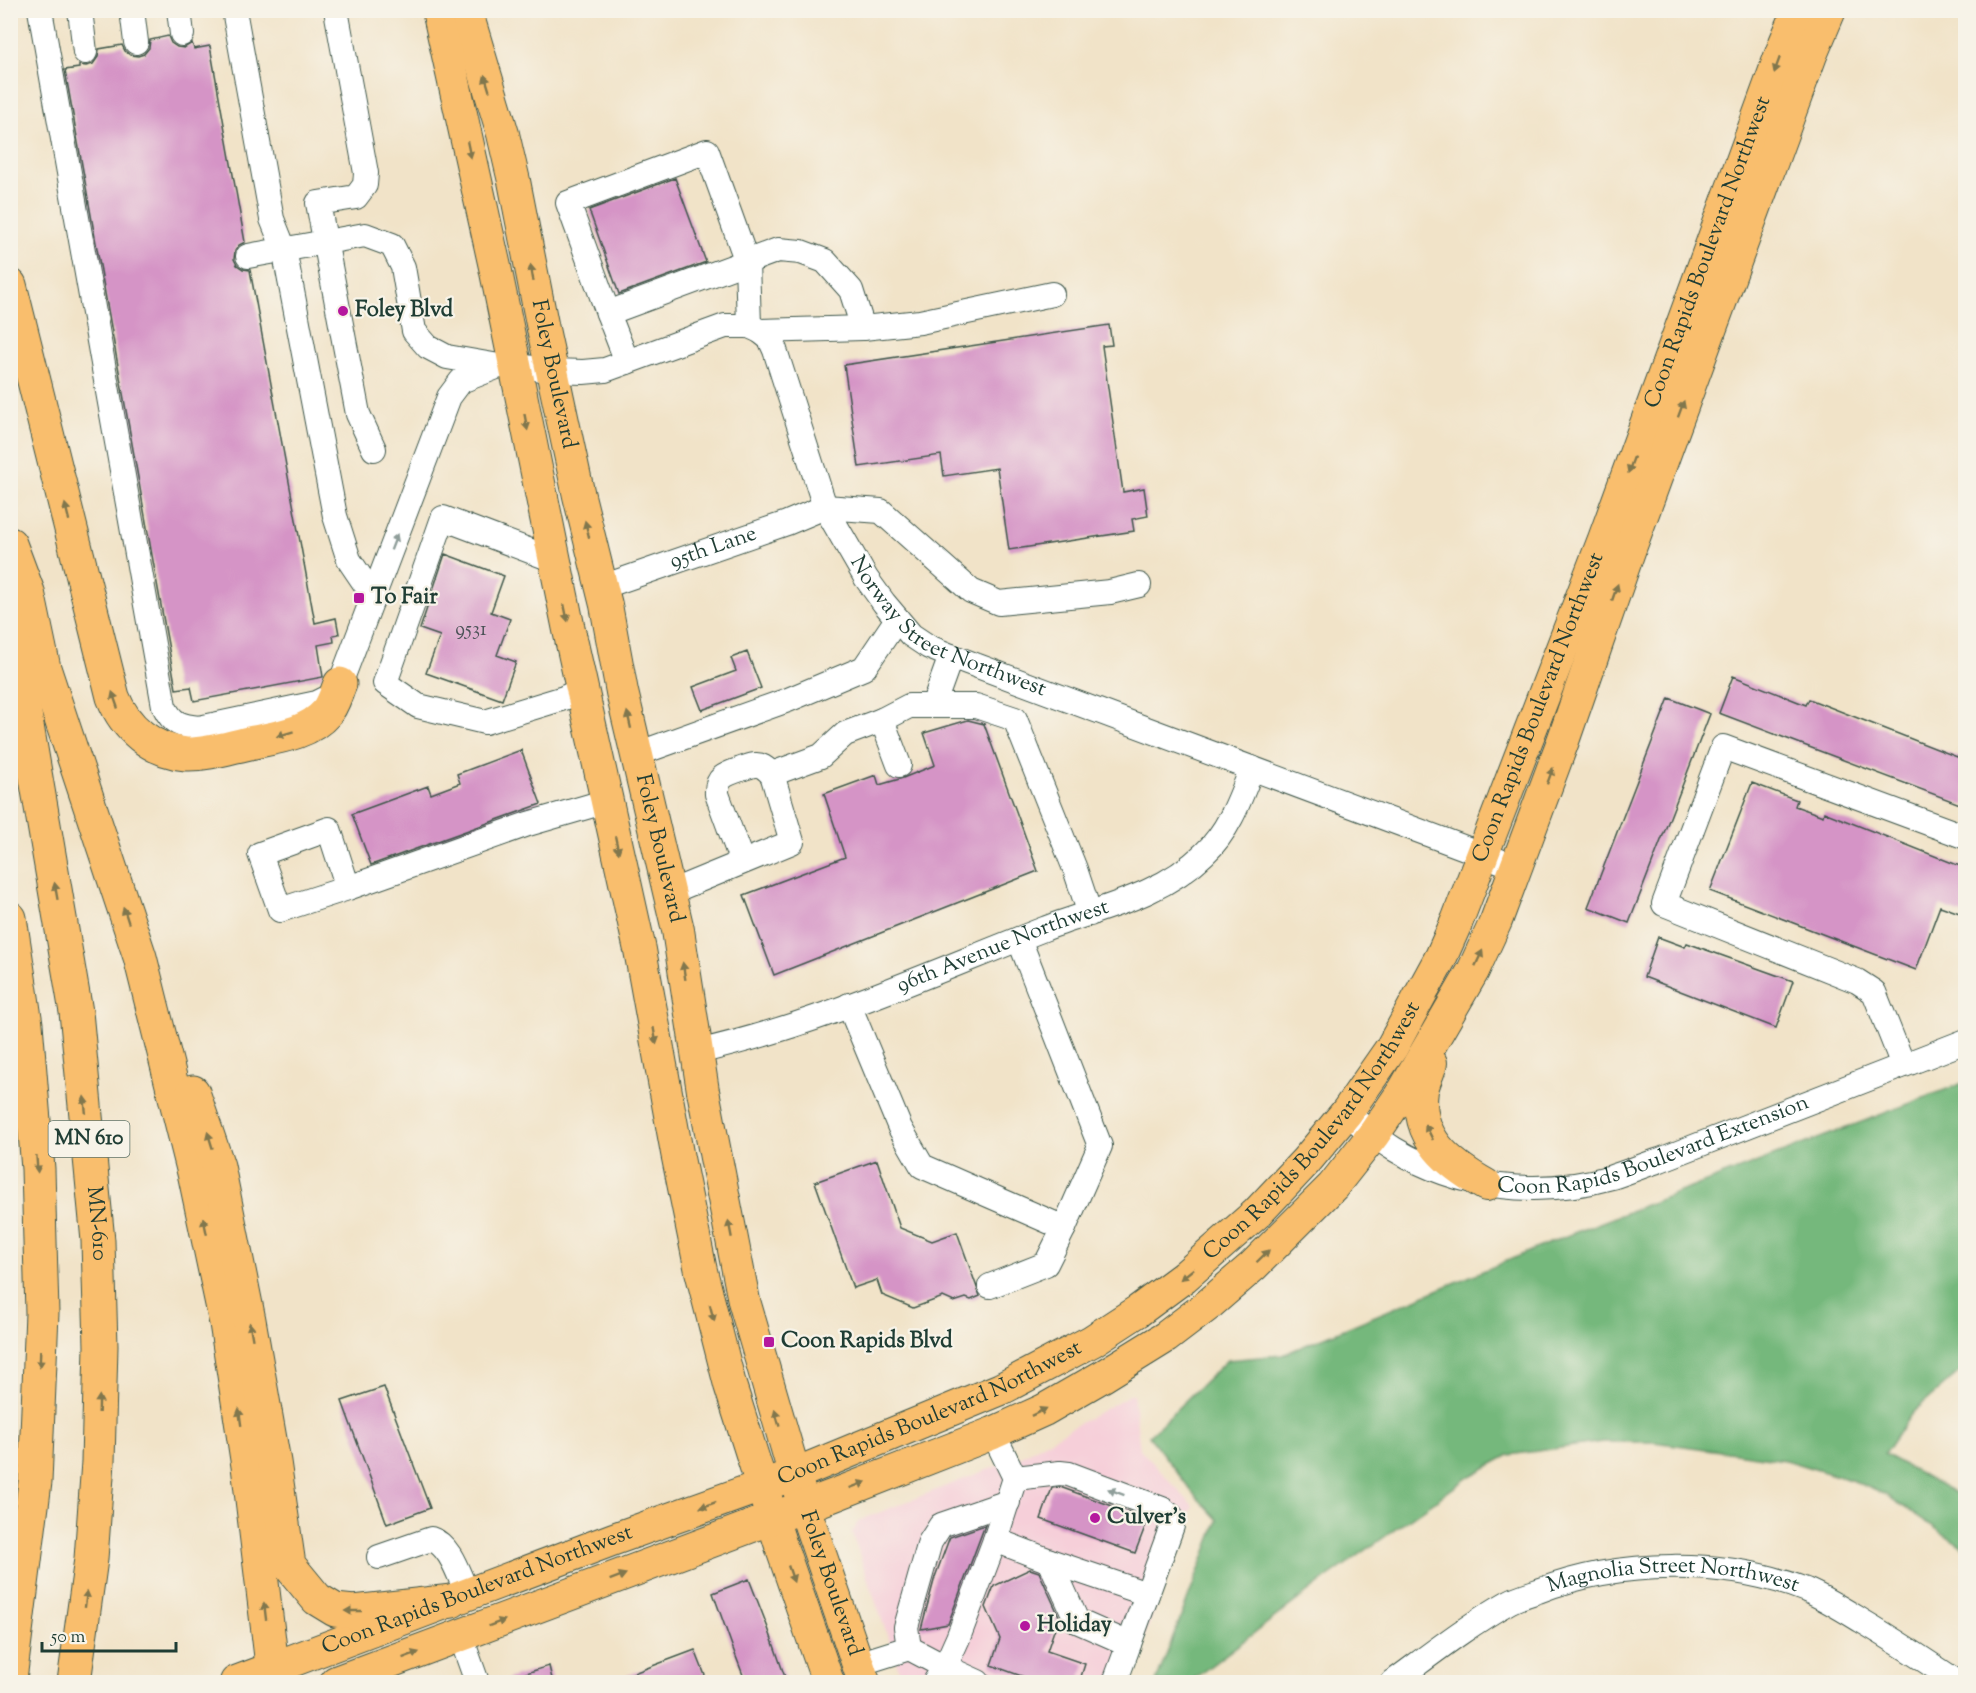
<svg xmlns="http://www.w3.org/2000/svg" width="1976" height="1693" font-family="'Sorts Mill Goudy',serif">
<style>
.built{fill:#f6cfd9}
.forest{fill:#75b87b;stroke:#4a7a58;stroke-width:1.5}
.building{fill:#d594c6}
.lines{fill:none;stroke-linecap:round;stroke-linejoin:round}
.minor-casing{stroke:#3e564a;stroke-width:26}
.major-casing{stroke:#3e564a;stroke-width:34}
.highway-casing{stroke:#3e564a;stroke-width:35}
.minor{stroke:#fff;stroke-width:24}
.major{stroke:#f9be6d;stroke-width:32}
.highway{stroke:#f9be6d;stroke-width:33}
.oneway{fill:#81774e}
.oneway2{fill:#8f9e9a}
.poi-dot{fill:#b5179e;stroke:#f7f3e8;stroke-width:2}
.labels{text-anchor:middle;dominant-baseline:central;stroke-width:4.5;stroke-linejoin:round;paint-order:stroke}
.number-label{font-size:20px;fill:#4c5358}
.shield{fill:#f7f3e8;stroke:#60746a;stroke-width:1.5}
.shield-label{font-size:21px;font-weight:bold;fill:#1f3d34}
.street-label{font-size:22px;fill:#1f3d34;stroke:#f7f3e8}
.poi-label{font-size:22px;font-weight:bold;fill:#1f3d34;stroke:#f7f3e8;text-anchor:start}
</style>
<rect width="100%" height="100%" fill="#f7f3e8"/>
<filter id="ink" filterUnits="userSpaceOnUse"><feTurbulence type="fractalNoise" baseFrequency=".0167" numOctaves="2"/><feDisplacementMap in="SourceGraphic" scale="12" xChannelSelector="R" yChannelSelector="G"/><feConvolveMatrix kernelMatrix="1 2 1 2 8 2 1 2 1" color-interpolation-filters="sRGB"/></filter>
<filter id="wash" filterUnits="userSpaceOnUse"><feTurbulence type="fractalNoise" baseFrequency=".008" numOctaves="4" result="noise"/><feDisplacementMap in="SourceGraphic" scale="24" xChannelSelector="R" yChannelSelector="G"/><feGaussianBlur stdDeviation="1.35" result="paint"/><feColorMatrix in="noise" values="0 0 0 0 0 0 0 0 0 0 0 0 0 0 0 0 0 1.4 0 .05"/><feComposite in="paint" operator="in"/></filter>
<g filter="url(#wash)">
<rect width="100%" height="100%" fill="#f1e3c8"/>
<!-- built -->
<path class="built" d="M1133,1393L1140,1449L1193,1506L1128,1682H903L850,1527L853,1532L858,1521L1022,1456Z"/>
<!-- forest -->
<path class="forest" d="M1965,1082V1367L1912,1413L1884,1454L1965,1498V1548L1886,1495L1851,1480L1785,1460L1655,1442H1603L1509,1455L1470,1476L1324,1580L1196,1677L1192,1682H1156L1218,1520L1193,1493L1149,1436L1227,1360L1282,1355L1571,1234Z"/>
<g id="blocks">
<!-- building -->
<path class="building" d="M168,36L171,43L177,47L184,48L192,43L194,49L210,46L245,242L239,245L235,251L234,259L237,265L243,269L250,270L315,623L336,618L339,634L333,635L334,642L318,645L323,677L194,701L191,687L176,689L65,70L79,68V65L86,66L93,64L98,57L99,49L122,45L125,51L130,55L138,56L144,54L149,48L150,40Z
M675,178L706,262L619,294L589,210Z
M1109,325L1112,345L1102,346L1123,492L1144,488L1148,516L1132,519L1134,531L1009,550L997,468L944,476L941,455L859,467L844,365Z
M445,554L504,576L491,612L510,619L497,655L516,662L502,700L426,673L440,636L420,629Z
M747,652L761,688L702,710L693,687L736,671L731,658Z
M1733,676L1806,705L1809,699L1965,760V806L1719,713Z
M1669,698L1710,714L1629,923L1588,907Z
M968,720L984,724L1038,871L774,975L744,895L845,857L824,794L876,775L879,785L903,778L935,765L924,733Z
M521,750L541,804L371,865L352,814L428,786L431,794L460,783L457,774Z
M1752,783L1797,800L1795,806L1823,816L1824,812L1965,868V915L1940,906L1916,970L1710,891Z
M1658,937L1685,947L1687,943L1793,981L1776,1028L1644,977Z
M877,1160L900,1228L932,1241L957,1232L980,1296L971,1300L966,1298L954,1302L943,1297L913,1308L882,1295L877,1280L853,1288L815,1182Z
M384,1387L430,1508L387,1524L342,1401Z
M1060,1487L1148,1519L1135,1553L1041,1519L1052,1488Z
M985,1525L948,1624L921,1629L935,1577L949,1539L950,1537Z
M1030,1569L1039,1572L1059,1616L1047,1651L1085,1664L1079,1683H1041L991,1665L1000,1639L986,1607L994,1586Z
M749,1579L768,1628L787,1683H746L732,1646L713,1593Z
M695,1650L708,1683H616L615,1680Z
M549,1666L553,1683H508L507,1679Z"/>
</g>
</g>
<g filter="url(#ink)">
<use href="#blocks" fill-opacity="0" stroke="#3e564a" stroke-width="1.5"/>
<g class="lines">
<!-- minor casing -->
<g class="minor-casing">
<g id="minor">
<path id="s1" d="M40,10L164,706C172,724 181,726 199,728L317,703L329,697L340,684L449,397L461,381L499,366L514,365L553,371L583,372L605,370L725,326H749L760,331L770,339L775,350L825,507L866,578L884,603L911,635L929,647L951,656L1516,867"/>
<path d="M80,10L85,52"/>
<path d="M132,10L136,42"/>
<path d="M179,10L182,34"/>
<path d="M234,10L272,219L284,249L335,516L349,560L374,597"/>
<path d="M336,10L366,173L365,185L356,197L318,203L358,414L374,449"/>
<path d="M248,256L365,235L392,245L403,267L414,331L428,347L447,357L499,366"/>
<path d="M608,313L568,203L707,151L747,262L749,326"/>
<path d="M760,331L863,328L920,322L1052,294"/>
<path d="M627,362L608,313L778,250L801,252L825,261L851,290L863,328"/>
<path d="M554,560L443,518L385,683L418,706L485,722L564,698L582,689"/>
<path id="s2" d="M602,587L787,523L825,507L881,511L971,591L999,603L1110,592L1139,585"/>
<path d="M933,706L951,656"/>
<path d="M882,720L899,765"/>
<path d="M637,754L788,700L864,668L897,619"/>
<path d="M742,862L717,794C716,777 726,774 741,769C745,768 751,765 755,765C762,764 767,770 772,774"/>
<path d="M348,888L280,910L260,854L329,829L348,888L528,824L607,801"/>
<path d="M668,893L792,842L772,774L821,756L845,734L882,720L909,706H976L1015,719L1075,869L1090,914"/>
<path d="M849,1005L900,1128L922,1166L1064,1228L1100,1146L1019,939"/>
<path id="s3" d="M697,1052C817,1025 931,973 1044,929C1099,908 1160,897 1204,854C1229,831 1240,799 1252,768"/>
<path d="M1903,1065L1874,992L1857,981L1664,904L1723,747L1966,837"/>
<path id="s4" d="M1346,1113C1362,1125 1377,1139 1394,1149C1460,1189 1537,1198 1612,1177C1628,1172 1644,1165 1660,1160L1966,1041"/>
<path d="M990,1286L1046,1264L1064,1228"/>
<path d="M993,1433L1015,1478L995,1540L1050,1561L1077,1621L1129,1644L1115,1682"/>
<path d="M1015,1478L1060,1473L1069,1474L1162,1509L1171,1516L1172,1526L1129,1644"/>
<path d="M379,1557L431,1539C451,1545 459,1577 468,1595"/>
<path d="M1050,1561L1147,1594"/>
<path d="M461,1637L477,1682"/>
<path d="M909,1648L906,1627L930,1542L941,1525L1008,1502"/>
<path d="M858,1664L909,1648L945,1667L935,1682"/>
<path d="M978,1682L945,1667L958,1638L995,1540"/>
<path id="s5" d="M1393,1682C1430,1655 1468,1625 1509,1602C1518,1597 1529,1594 1538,1591C1619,1560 1725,1558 1806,1590C1825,1598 1844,1610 1862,1621C1894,1640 1926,1661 1957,1682"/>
</g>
</g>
<!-- major casing -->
<g class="major-casing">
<g id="major">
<path d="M438,10L495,267L569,630L640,950L677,1153L701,1271L730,1385L782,1549L828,1682"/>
<path id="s6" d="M466,10L503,134L514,181L543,329L579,496L606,605L622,692L678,930L703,1091L744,1301L804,1507L864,1682"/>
<path d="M1431,1063C1429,1072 1424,1081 1422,1090C1415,1138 1449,1164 1486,1185"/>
<path id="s7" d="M236,1682L614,1539L795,1474L1001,1389L1092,1341L1138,1311L1184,1277L1257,1213L1306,1161L1346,1113L1392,1047L1441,957L1457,921L1604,539L1785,43L1799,10"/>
<path d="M336,1682L832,1496L993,1433L1044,1410L1103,1376L1166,1337L1208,1305L1253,1266L1333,1186L1374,1134L1404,1090L1473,971L1496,921L1563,741L1629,551L1811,55L1830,10"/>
</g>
</g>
<!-- highway casing -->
<g class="highway-casing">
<g id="highway">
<path d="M10,285L113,697C125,728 152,751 186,754C208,755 233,746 254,742C278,737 309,733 326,713C333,706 336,693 340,684"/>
<path d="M10,544L28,592L44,668L140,957L195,1177L226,1323L248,1466L274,1682"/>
<path id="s8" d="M10,626L76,1012L98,1241L101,1346L98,1462L91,1559L74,1682"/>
<path d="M10,918L26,1024L38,1169L42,1313L35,1482L10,1679"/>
<path d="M193,1092L218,1166L249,1320L274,1462L289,1565L317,1599L335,1610L354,1612L452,1601"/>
</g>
</g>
<!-- minor -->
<use href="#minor" class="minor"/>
<!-- major -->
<use href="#major" class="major"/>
<!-- highway -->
<use href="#highway" class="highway"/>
</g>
<!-- one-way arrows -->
<defs><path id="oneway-solid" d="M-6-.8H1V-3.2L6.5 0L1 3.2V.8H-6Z" transform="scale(1.5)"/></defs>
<g class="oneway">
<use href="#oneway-solid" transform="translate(1777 65) rotate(110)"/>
<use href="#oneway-solid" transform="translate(487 83) rotate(-107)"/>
<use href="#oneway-solid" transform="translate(469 150) rotate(78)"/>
<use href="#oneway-solid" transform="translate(532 273) rotate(-100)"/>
<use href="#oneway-solid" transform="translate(1681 409) rotate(-70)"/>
<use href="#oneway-solid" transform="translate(526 422) rotate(79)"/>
<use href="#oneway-solid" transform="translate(1631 465) rotate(110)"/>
<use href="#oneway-solid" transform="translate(67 512) rotate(-104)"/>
<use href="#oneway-solid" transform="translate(587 529) rotate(-104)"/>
<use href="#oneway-solid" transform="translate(1615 592) rotate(-71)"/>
<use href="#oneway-solid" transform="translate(566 613) rotate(78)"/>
<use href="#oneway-solid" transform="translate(115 700) rotate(-109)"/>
<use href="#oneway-solid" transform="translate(629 720) rotate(-103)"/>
<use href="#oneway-solid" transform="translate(285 734) rotate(163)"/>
<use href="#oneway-solid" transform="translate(1550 776) rotate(-70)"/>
<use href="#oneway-solid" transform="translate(617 845) rotate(78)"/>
<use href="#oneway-solid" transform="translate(56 891) rotate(-100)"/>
<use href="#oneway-solid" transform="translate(126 915) rotate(-108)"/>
<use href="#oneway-solid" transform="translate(1479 958) rotate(-65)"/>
<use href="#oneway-solid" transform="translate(684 971) rotate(-99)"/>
<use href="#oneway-solid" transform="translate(655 1036) rotate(80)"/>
<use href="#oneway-solid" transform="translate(85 1105) rotate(-96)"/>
<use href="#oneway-solid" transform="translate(1429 1132) rotate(-116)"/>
<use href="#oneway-solid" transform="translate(210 1140) rotate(-107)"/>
<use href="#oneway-solid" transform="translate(37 1164) rotate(86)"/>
<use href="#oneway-solid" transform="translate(205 1226) rotate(-102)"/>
<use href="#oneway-solid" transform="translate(730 1229) rotate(-101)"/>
<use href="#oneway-solid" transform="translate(1263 1256) rotate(-44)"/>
<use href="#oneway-solid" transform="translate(1187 1274) rotate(141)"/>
<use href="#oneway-solid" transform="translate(712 1313) rotate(75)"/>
<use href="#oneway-solid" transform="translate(251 1331) rotate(-100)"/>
<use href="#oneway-solid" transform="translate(40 1359) rotate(92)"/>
<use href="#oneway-solid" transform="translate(99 1404) rotate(-88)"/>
<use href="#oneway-solid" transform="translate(1039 1412) rotate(-26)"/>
<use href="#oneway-solid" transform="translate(240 1417) rotate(-98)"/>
<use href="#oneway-solid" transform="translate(777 1418) rotate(-106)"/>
<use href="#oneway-solid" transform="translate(858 1485) rotate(-21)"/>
<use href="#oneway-solid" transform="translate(708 1505) rotate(160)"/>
<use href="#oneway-solid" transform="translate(791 1574) rotate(71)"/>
<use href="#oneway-solid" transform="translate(618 1577) rotate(-21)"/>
<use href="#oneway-solid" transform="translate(86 1599) rotate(-83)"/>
<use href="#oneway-solid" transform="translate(265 1611) rotate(-97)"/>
<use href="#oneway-solid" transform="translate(353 1611) rotate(-180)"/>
<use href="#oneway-solid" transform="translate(497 1623) rotate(-21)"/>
<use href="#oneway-solid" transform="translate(411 1655) rotate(-20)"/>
</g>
<g class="oneway2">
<use href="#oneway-solid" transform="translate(394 542) rotate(-69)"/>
<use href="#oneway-solid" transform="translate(1116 1492) rotate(-159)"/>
</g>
</g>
<!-- markers -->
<g class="poi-dot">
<circle cx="343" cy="311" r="6"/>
<rect x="353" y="592" width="12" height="12" rx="3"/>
<rect x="763" y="1336" width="12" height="12" rx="3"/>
<circle cx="1095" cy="1518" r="6"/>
<circle cx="1025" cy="1626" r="6"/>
</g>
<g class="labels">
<!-- number labels -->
<g class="number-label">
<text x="471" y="630">9531</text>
</g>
<!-- shield labels -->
<rect class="shield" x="48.5" y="1121" width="81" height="36" rx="4.5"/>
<g class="shield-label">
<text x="89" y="1139">MN 610</text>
</g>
<!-- street labels -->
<g class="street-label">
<text stroke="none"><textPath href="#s7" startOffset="2202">Coon Rapids Boulevard Northwest</textPath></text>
<text stroke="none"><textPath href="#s6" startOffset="375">Foley Boulevard</textPath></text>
<text stroke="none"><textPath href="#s2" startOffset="118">95th Lane</textPath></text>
<text stroke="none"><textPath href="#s1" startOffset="1910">Norway Street Northwest</textPath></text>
<text stroke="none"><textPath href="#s7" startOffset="1716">Coon Rapids Boulevard Northwest</textPath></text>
<text stroke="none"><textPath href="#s6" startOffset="861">Foley Boulevard</textPath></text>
<text stroke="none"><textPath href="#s3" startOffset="324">96th Avenue Northwest</textPath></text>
<text stroke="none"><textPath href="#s7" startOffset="1230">Coon Rapids Boulevard Northwest</textPath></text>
<text stroke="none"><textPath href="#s4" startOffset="333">Coon Rapids Boulevard Extension</textPath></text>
<text stroke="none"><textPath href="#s8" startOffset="604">MN-610</textPath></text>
<text stroke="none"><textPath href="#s7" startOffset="744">Coon Rapids Boulevard Northwest</textPath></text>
<text stroke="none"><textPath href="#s6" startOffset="1617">Foley Boulevard</textPath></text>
<text stroke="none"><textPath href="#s7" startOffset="258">Coon Rapids Boulevard Northwest</textPath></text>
<text stroke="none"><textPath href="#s5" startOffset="310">Magnolia Street Northwest</textPath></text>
</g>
<!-- poi labels -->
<g class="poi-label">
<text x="355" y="311">Foley Blvd</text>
<text x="371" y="598">To Fair</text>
<text x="781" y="1342">Coon Rapids Blvd</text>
<text x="1107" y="1518">Culver's</text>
<text x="1037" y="1626">Holiday</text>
</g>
</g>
<!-- margin -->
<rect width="1976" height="1693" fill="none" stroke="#f7f3e8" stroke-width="36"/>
<!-- scale -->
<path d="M42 1642v9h134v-9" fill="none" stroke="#1f3d34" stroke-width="3"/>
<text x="51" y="1642" font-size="18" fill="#1f3d34" stroke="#f7f3e8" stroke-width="4.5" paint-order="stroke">50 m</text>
</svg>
